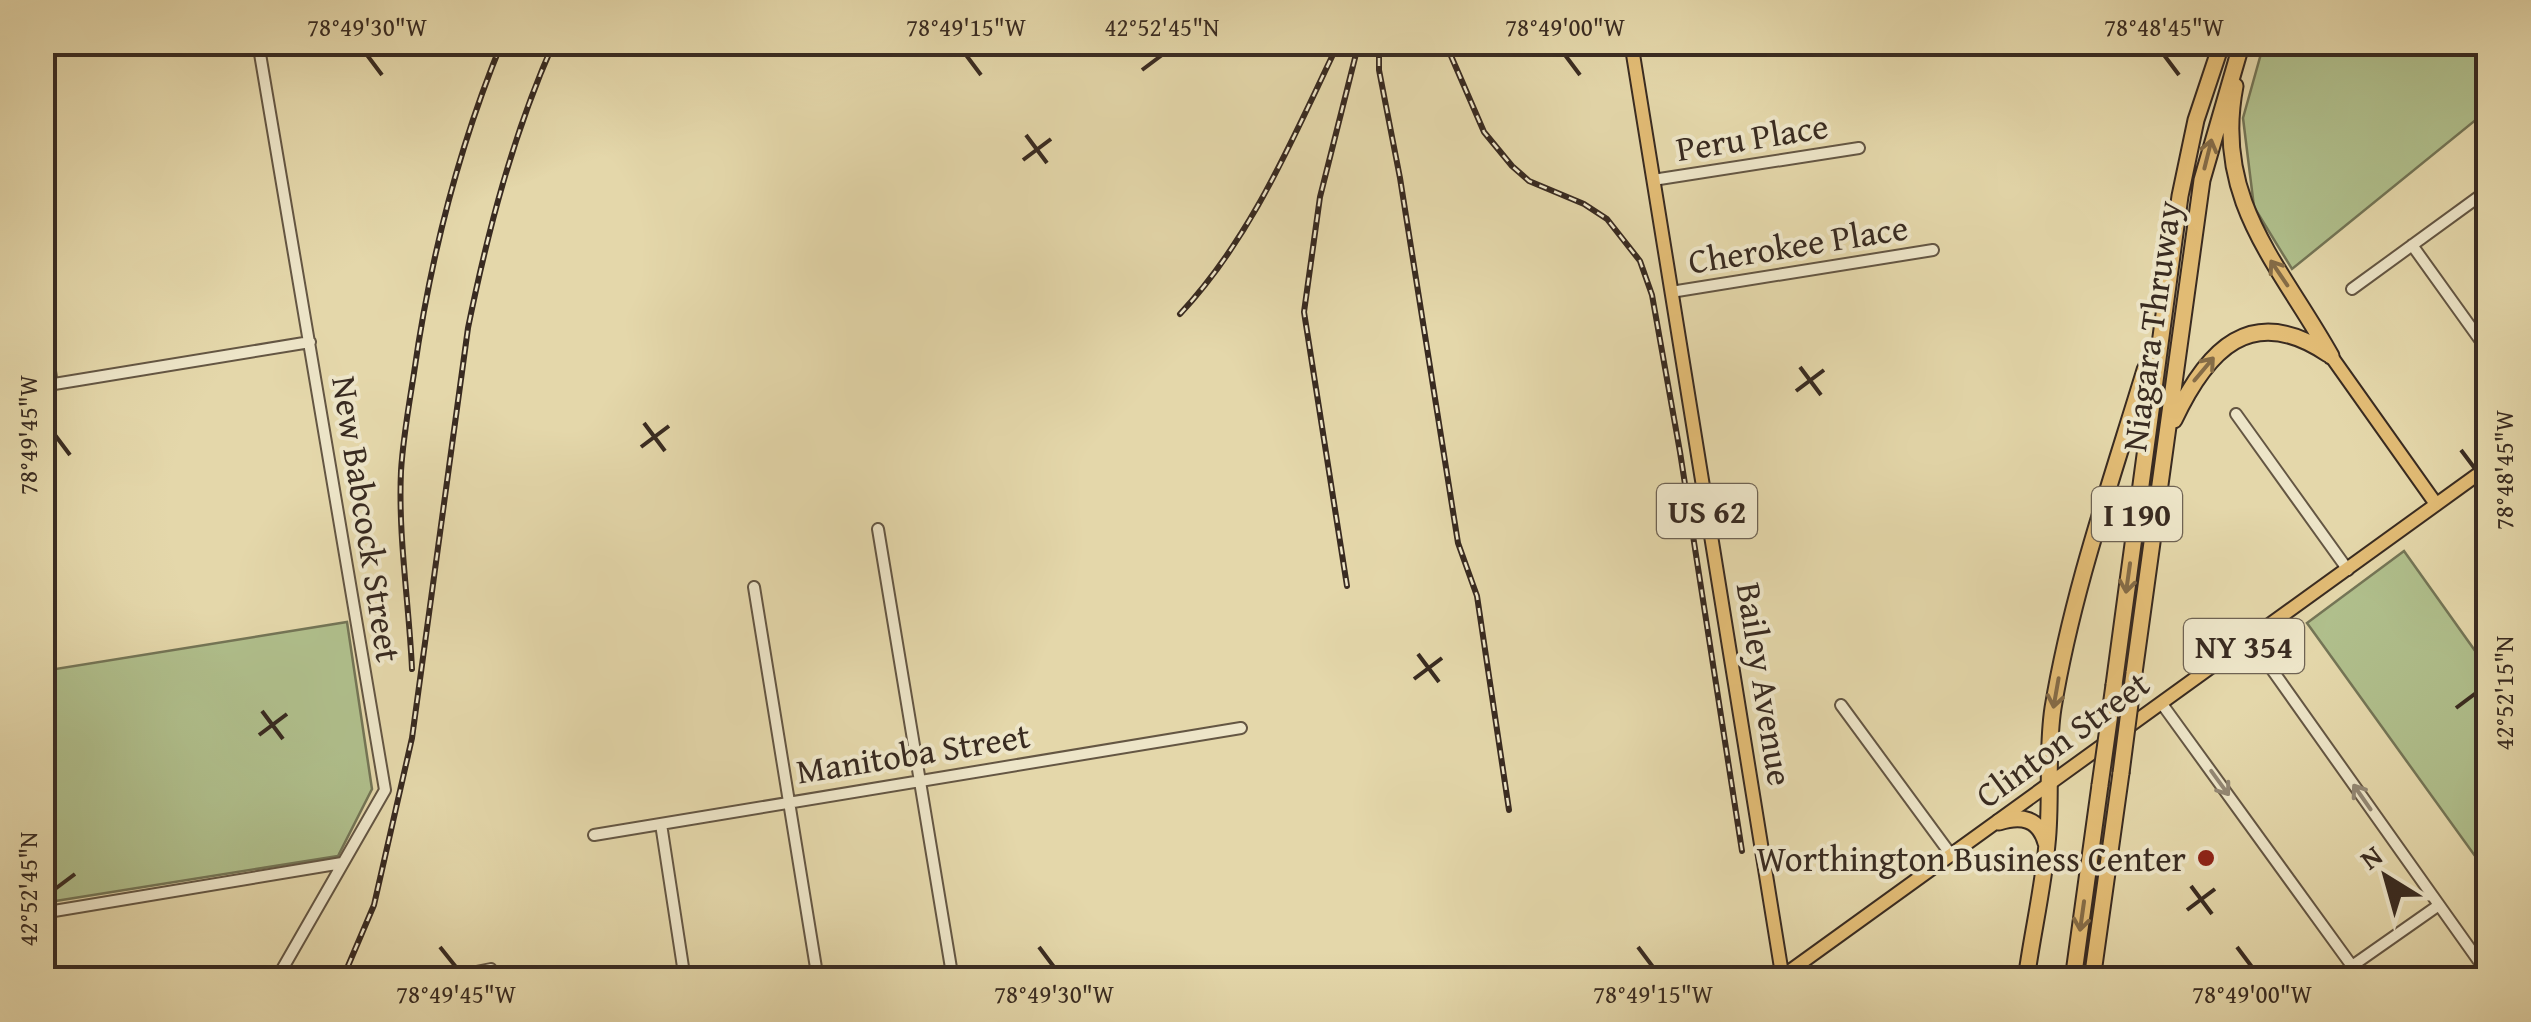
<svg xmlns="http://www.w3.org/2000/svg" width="2531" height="1022" font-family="'Gentium Book Plus',serif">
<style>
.green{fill:#b0bf8c;stroke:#747556;stroke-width:2.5}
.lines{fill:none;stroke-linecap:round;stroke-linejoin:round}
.minor-casing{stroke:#645643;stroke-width:14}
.major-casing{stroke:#392b21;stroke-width:16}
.highway-casing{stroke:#392b21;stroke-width:19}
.minor{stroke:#ede5c8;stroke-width:10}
.major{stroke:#e2bc75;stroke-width:12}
.highway{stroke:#e2bc75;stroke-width:15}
.rail-casing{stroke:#392b21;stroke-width:6}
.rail{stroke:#ede5c8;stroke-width:2.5;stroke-dasharray:8;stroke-linecap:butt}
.highway-bridge-casing{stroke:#392b21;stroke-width:19;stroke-linecap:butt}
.highway-bridge{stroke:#e2bc75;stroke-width:15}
.oneway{stroke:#856c47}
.oneway2{stroke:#938874}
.ticks{fill:none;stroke:#392b21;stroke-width:4}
.poi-dot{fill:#8f2418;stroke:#ede5c8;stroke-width:4}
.labels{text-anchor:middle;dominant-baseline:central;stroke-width:8;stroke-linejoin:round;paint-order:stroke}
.shield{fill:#ede5c8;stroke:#6f6353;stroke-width:2.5}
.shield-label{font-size:32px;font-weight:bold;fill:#392b21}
.street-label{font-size:35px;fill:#392b21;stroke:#ede5c8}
.poi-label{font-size:35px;fill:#392b21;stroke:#ede5c8;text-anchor:end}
.neatline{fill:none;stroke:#392b21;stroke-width:4}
.ticks-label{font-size:25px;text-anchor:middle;fill:#392b21}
</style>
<rect width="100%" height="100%" fill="#e4d7aa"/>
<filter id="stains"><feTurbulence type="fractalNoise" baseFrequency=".002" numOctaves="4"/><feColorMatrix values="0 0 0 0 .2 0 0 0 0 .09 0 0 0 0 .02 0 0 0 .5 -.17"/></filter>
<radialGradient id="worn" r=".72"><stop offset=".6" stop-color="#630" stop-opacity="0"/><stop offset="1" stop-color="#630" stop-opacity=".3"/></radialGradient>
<!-- green -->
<path class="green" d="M2264,43H2473L2488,65V110L2292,269L2254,207L2243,118Z
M2404,551L2488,669V874L2307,623Z
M347,622L372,789L338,856L43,903V671Z"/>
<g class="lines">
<!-- minor casing -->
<g class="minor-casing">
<path id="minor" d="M258,42L385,790L276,980
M1653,180L1859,148
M2412,245L2488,351
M2352,289L2488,190
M1671,292L1933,250
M42,316L52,385
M42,386L310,342
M2236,414L2348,570
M878,529L953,980
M754,587L818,980
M2251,640L2488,974
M2162,704L2352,966L2439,905
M1841,705L1952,856
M661,824L685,980
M594,835L1241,728
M42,913L342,863
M436,980L491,969"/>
</g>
<!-- major casing -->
<g class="major-casing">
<path id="major" d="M1631,42L1783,980
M2331,356L2436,504
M1763,980L1783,976L2488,467"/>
</g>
<!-- highway casing -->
<g class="highway-casing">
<path id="highway" d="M2235,86C2213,200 2280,265 2331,356
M2174,420C2207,350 2251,302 2328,354
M2134,673L2202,180L2242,42
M2114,685L2180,196L2196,120L2222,42
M1999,822C2021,815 2039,818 2046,843
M2026,980C2032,935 2043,889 2047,844C2052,798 2046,754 2053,708C2072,593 2111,482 2145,370L2160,342
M2073,980L2100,785
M2092,980L2121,773"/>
</g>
<!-- minor -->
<use href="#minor" class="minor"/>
<!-- major -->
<use href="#major" class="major"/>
<!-- highway -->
<use href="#highway" class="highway"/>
<!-- rail casing -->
<g class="rail-casing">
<path id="rail" d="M1379,42V70L1400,178L1458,543L1477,596L1509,810
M1445,42L1484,132L1512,166L1529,181L1584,204L1607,219L1640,261L1652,295L1680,452L1742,851
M1180,314C1253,236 1293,137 1339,42
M1347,586L1304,312L1320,197L1359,42
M412,669C409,603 398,537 401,471C403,438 409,405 414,373C430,259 458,149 502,42
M342,980L374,905L412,738L468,328C488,230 513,134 554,42"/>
</g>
<!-- rail -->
<use href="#rail" class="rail"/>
<!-- highway-bridge casing -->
<g class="highway-bridge-casing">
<path id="highway-bridge" d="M2121,773L2134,673
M2100,785L2114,685"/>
</g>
<!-- highway-bridge -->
<use href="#highway-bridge" class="highway-bridge"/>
</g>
<!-- one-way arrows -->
<defs><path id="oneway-shaft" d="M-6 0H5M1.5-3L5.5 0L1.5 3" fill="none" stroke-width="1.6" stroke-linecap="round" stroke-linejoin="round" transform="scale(2.5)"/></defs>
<g class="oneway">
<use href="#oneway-shaft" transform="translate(2208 154) rotate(-76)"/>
<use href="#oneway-shaft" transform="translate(2279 273) rotate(-124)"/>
<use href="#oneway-shaft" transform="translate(2204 369) rotate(-50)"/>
<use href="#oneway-shaft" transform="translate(2128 578) rotate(98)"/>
<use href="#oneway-shaft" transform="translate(2056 693) rotate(100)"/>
<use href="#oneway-shaft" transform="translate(2082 916) rotate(98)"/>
</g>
<g class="oneway2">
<use href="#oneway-shaft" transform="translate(2220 783) rotate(54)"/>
<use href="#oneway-shaft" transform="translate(2362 797) rotate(-125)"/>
</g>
<!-- ticks -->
<path class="ticks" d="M367,55L382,75M966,55L981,75M1565,55L1580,75M2164,55L2179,75M1142,70L1162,55M1026,135L1047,163M1023,160L1051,139M1800,367L1821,395M1796,391L1824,370M644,423L665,451M55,435L70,455M641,447L669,426M2461,450L2476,470M1418,654L1439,682M1414,679L1442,658M2456,708L2476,693M262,711L283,739M259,735L287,714M2191,886L2212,914M55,889L75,874M2187,910L2215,889M440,947L456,967M1039,947L1054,967M1638,947L1653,967M2237,947L2252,967"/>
<!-- markers -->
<circle class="poi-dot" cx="2206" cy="858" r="10"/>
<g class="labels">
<!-- shield labels -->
<g class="shield">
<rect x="1657" y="484" width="100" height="54" rx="8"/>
<rect x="2092" y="487" width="90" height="54" rx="8"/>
<rect x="2184" y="619" width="120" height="54" rx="8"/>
</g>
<g class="shield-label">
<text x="1707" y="511">US 62</text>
<text x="2137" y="514">I 190</text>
<text x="2244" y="646">NY 354</text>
</g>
<!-- street labels -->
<g class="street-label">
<text transform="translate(1752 137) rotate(-9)">Peru Place</text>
<text transform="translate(1798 244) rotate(-9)">Cherokee Place</text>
<text transform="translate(2151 326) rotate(-82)">Niagara Thruway</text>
<text transform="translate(367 519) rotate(81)">New Babcock Street</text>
<text transform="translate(1765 684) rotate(81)">Bailey Avenue</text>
<text transform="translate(2062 739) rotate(-36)">Clinton Street</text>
<text transform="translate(913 753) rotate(-9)">Manitoba Street</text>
</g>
<!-- poi labels -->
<g class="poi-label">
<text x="2186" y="858">Worthington Business Center</text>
</g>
</g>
<!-- margin -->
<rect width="2531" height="1022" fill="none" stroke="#e4d7aa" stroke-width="110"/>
<!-- north arrow -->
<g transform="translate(2386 877) rotate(323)" stroke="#ede5c8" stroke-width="8" paint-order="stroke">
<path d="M0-8L18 38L0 25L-18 38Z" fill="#392b21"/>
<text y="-15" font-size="28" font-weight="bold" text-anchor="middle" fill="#392b21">N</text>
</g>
<rect x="55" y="55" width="2421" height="912" class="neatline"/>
<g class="ticks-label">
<text x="367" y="36">78°49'30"W</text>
<text x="966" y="36">78°49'15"W</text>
<text x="1162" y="36">42°52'45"N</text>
<text x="1565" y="36">78°49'00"W</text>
<text x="2164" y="36">78°48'45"W</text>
<text transform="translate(28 435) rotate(-90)" y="9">78°49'45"W</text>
<text transform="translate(2504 470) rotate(-90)" y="9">78°48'45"W</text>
<text transform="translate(2504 693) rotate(-90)" y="9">42°52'15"N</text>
<text transform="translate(28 889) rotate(-90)" y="9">42°52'45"N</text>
<text x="456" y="1003">78°49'45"W</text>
<text x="1054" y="1003">78°49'30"W</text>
<text x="1653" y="1003">78°49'15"W</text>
<text x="2252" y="1003">78°49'00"W</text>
</g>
<rect width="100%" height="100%" filter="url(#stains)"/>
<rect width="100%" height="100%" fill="url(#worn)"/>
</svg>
